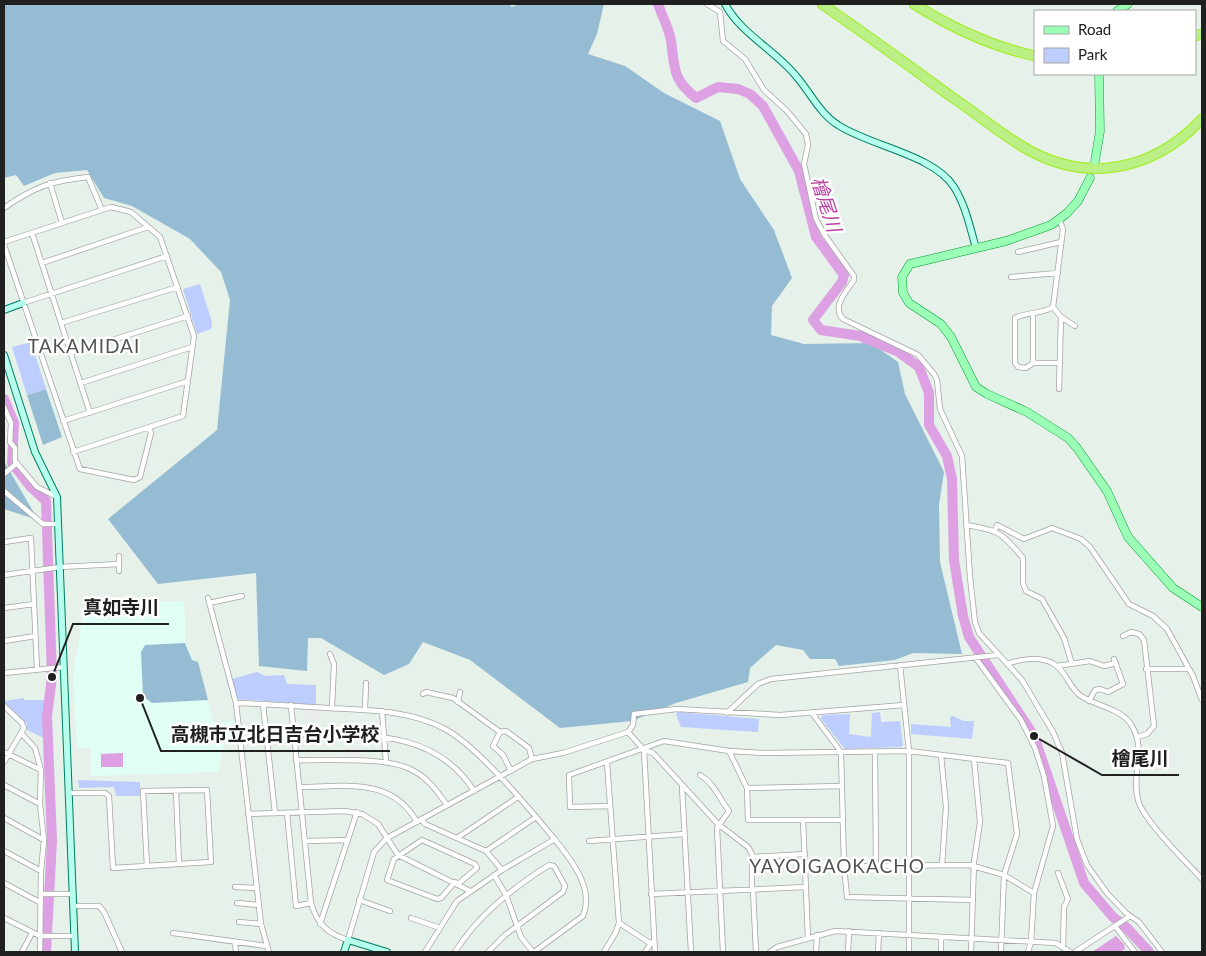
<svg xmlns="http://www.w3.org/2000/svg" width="1206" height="956" font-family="Lato,'Noto Sans JP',sans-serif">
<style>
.education{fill:#e0fff5}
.forest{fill:#96bcd4}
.park{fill:#becdff}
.parking{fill:#ececec}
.water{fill:#dda1e3}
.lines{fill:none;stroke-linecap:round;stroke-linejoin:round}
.river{stroke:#dda1e3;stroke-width:10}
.street-casing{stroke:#a4a4a4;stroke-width:6}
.secondary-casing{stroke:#007d64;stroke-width:8}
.primary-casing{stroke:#009b38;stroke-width:9}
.highway-casing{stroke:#a2ed15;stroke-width:11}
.street{stroke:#fff;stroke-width:4.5}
.secondary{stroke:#b5ffec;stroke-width:6}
.primary{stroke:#9cffb6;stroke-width:8}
.highway{stroke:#baf086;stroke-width:9}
.labels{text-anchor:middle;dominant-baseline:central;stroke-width:5;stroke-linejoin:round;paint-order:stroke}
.water-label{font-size:19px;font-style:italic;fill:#ba42a3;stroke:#fff}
.neighbourhood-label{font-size:19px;letter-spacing:1px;fill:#535353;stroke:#fff}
.leader{fill:none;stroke:#202020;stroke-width:2}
.callout-dot{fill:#202020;stroke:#fff;stroke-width:2}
.callout-label{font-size:19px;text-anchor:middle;font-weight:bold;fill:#202020;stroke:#fff;stroke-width:5;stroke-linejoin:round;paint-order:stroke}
</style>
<rect width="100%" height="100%" fill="#e5f1e9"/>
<!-- education -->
<path class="education" d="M184,601L186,644L194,660L197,662L214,724L233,720L235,743L224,742L218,772L91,776V748H77L73,674L85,605Z"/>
<!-- forest -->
<path class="forest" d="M4,4H509L512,7L519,4H604L597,34L588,54L625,66L664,93L720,121L740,179L774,230L792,278L772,306L771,335L804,344L871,343L898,362L905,394L944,472L939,505L940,562L962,654L913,653L895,660L839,666L835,659H810L803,650L776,645L750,668L748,682L676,703L632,721L560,728L470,660L423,642L409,664L384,675L321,638H308L307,671L259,666L256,573L158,584L108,519L217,430L230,300L221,272L190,239L132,206L104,198L87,170L55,173L24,186L16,175L4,178Z
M46,389L62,437L43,445L27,395Z
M4,461L38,520L4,509Z
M185,643L192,660L198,662L208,700L152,703L143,696L141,652L145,645Z"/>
<!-- park -->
<path class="park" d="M200,284L212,322L211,329L197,334L183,289Z
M31,342L46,389L27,395L12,347Z
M257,672L265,676L284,675L287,684L316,685V705L237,699L232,679Z
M24,698V700H44V738L27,730V724L4,703V701Z
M678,712L759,719L758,732L681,727L676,714Z
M880,712L881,722L900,721L903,745L901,747L845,749L821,719L822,715L850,714L849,734L871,737L872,713Z
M953,716L964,721H974L972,739L911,734V724L951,727L950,717Z
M78,780L140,782V796H116L114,787L79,788Z"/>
<!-- parking -->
<path class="parking" d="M305 715a7 7 0 1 1 14 0a7 7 0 1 1-14 0Z
M349,748H359V758H348Z"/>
<!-- water -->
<path class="water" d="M123,753V767H101V754Z
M1116,936L1124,944L1125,949L1120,952H1092Z"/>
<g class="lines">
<!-- river -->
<path class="river" d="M658,4C662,16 669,28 671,41C675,68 672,79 696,98L718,87L738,89L750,94L763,106L799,171L816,237L844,275L842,282L813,320L821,330L860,336L897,351L919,367L929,393V425L947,456L952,479L954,560L963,616L969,637L1034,736L1084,883L1113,917L1127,928L1149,952
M4,399L14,423L12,463L30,486L46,501L52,677L47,716L52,841L46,952"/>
<!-- street casing -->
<g class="street-casing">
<path id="street" d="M707,4L720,12L723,41L745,59L764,90L787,111L806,134L808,145L804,164L816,219L824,234L854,276V280C847,291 831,306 843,319L918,355L934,374L937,380L940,409L962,456L970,577L975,622L979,633L1022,680L1053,732L1062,753L1077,839L1087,865L1107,893L1126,913L1139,922L1162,952
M50,183L62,223
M4,208C34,187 51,181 88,177L102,210
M1059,219L1063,229L1053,307L1061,317L1075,326
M32,233L90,413
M4,242L111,207L131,212L160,237L194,336L183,416L73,452
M4,245L80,469L134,480L140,477L151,433L149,427
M1018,252L1061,242
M42,263L148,227
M1011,277L1058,273
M23,303L167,256
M1053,307C1042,314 1027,312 1015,318V363L1018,367L1026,368L1033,363H1060
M61,323L178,287
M71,353L188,316
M1033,363V313
M81,383L192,347
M1059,389L1061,317
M4,407L11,423L10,442L15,448V461L37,487L57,497
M63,421L188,381
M4,474L17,463
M4,491L43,524H59
M966,525C999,530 1002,533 1023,558V583L1026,591L1042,599L1064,638L1072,664
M995,530L997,525L1024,539L1052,528L1081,539L1090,547L1129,604L1153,616L1167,629L1193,676L1202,700
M4,542L31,538L37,669
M119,556V571
M4,575L60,567L119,564
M208,598L236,703L261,924L269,952
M209,603L242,596
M4,608L34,604
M1123,636L1131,632L1139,634L1144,640L1154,726L1147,734L1137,737
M4,641L35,636
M330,654L334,664L332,708
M975,657L1021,720L1035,748L1044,776L1053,826L1034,893
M1007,664C1021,659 1040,656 1054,664C1067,672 1069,688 1081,696C1096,706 1123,709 1132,726C1147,752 1131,773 1138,800C1143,820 1187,863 1202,879
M900,665L909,751V952
M1057,666L1090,661L1104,666L1116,663
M1146,669H1189
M4,673L64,667
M423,694L426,692L453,698L500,732L506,731L529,748L532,759
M1089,701L1095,690L1100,689L1108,692L1123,684L1114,659
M458,702L460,692
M236,703C267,704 297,706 327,708C366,710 410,710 445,729C478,747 527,806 552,836C569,857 595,887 583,916L534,952
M263,704L275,813
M291,705L311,903C317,924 328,934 348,940L374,852L387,838L532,759L563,753L628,732L644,750L653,753L718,824L748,847L752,854V890
M4,706L22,723L24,728L4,762
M365,710L366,683
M382,711L386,762
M727,713L758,684L771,679L998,655
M812,713L841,752L844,866L847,897L973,900
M500,732L493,746L503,755L511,771
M628,732L633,725L634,714L677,709L780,715L904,705
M21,733L35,748L41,770
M294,734C359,736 433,726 474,791
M644,750L655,952
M729,751L747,788L748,820H842
M4,752L41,770L40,804L44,840L41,871L40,952
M875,752L876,866
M941,755L946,807L942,865
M296,760C327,761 386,756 412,770C428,778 437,791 447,805
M700,775C714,783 719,798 729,811L717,828L723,952
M4,785L40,804
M299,787C344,787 391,776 417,822
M682,787L691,952
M747,788L841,786
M176,791L179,864
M69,793H105L109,796L113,868L211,862L207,790L143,791L147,866
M610,806L570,807L569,775L664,741L729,751L765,753L909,751L1008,763L1017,834L1004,875L1001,952
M287,813L296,906L311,903
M248,814L345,811L362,814L378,824L398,855L470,891
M4,818L44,840
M421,819L425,824L486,851L502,870
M803,820L808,938
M457,838L518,797
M305,841L347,840
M589,841L684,834
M4,851L41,871
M486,851L536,817
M752,857L805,854
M844,866L970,865L1004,875L1034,893L1031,942L1028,952
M1058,873L1068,899L1064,907L1063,948
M494,875L506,895L521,937L533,952
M455,882L441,898L437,899L387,880L394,859L422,840L475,864L477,868L458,884
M4,883L41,903
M235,887L257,888
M753,890L756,952
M42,894H72
M651,894L806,887
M359,900L390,911
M237,903L259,905
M74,906H99L104,912L122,952
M4,918L40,936H74
M411,918L440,928
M239,922L261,924
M619,923L650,943
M320,924L357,812
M1115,926L1135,952
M173,933L266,946
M235,943L236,952
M22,952L32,933
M425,952L457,901L502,870L555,839
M455,952C478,915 513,888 549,865L554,866L565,886L563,892L505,935L488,952
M604,952L616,932L619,923L607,763
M645,952L652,942
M770,952L777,947L835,931L1056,943L1070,952
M816,952L817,935
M848,952L849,931
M878,952L879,933
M941,952V937
M971,952L974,862L980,822L974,759
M1075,952L1130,916"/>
</g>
<!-- secondary casing -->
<g class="secondary-casing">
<path id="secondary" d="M725,4C741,34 775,50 796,76C810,92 820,114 838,125C870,146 934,155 954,187C966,206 970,228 976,248
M4,310L23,303
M4,355L35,452L57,497L75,952
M344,952L348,940L387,952"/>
</g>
<!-- primary casing -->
<g class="primary-casing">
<path id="primary" d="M1117,11L1128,4
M1095,161L1100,131L1099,74
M1090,178L1078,201L1066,214L1051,225L1006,241L910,264L902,277L903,293L909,303L941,324L951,337L976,387L987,394L1027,412L1068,438L1077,448L1107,491L1128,537L1173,588L1202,607"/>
</g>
<!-- highway casing -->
<g class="highway-casing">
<path id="highway" d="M822,4C865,34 907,64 949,95C973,111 996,130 1020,145C1084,185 1152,172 1202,119
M914,4C952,28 990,46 1035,56
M1195,36L1202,34"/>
</g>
<!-- street -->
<use href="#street" class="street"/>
<!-- secondary -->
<use href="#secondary" class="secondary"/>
<!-- primary -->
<use href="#primary" class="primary"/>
<!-- highway -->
<use href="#highway" class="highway"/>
</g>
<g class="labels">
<!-- water labels -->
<g class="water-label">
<text transform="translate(827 204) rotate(72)">檜尾川</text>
</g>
<!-- neighbourhood labels -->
<g class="neighbourhood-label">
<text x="84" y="345">TAKAMIDAI</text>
<text x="837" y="865">YAYOIGAOKACHO</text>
</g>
</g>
<!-- callouts -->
<path class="leader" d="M52 677L73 624H169M140 698L161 751H390M1034 736L1102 775H1179"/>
<g class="callout-dot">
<circle cx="52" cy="677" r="5"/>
<circle cx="140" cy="698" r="5"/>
<circle cx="1034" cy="736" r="5"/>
</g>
<g class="callout-label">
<text x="121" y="614">真如寺川</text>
<text x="275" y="741">高槻市立北日吉台小学校</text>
<text x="1140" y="765">檜尾川</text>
</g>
<!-- border -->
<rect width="1206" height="956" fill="none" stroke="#202020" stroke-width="10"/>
<!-- legend -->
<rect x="1034" y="10" width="162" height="65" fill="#ffffff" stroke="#a6a6a6"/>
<rect x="1044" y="26" width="25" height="8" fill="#9cffb6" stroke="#a6a6a6"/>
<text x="1078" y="35" font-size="15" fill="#202020">Road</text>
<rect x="1044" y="48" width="25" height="15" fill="#becdff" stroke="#a6a6a6"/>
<text x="1078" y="60" font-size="15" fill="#202020">Park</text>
</svg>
